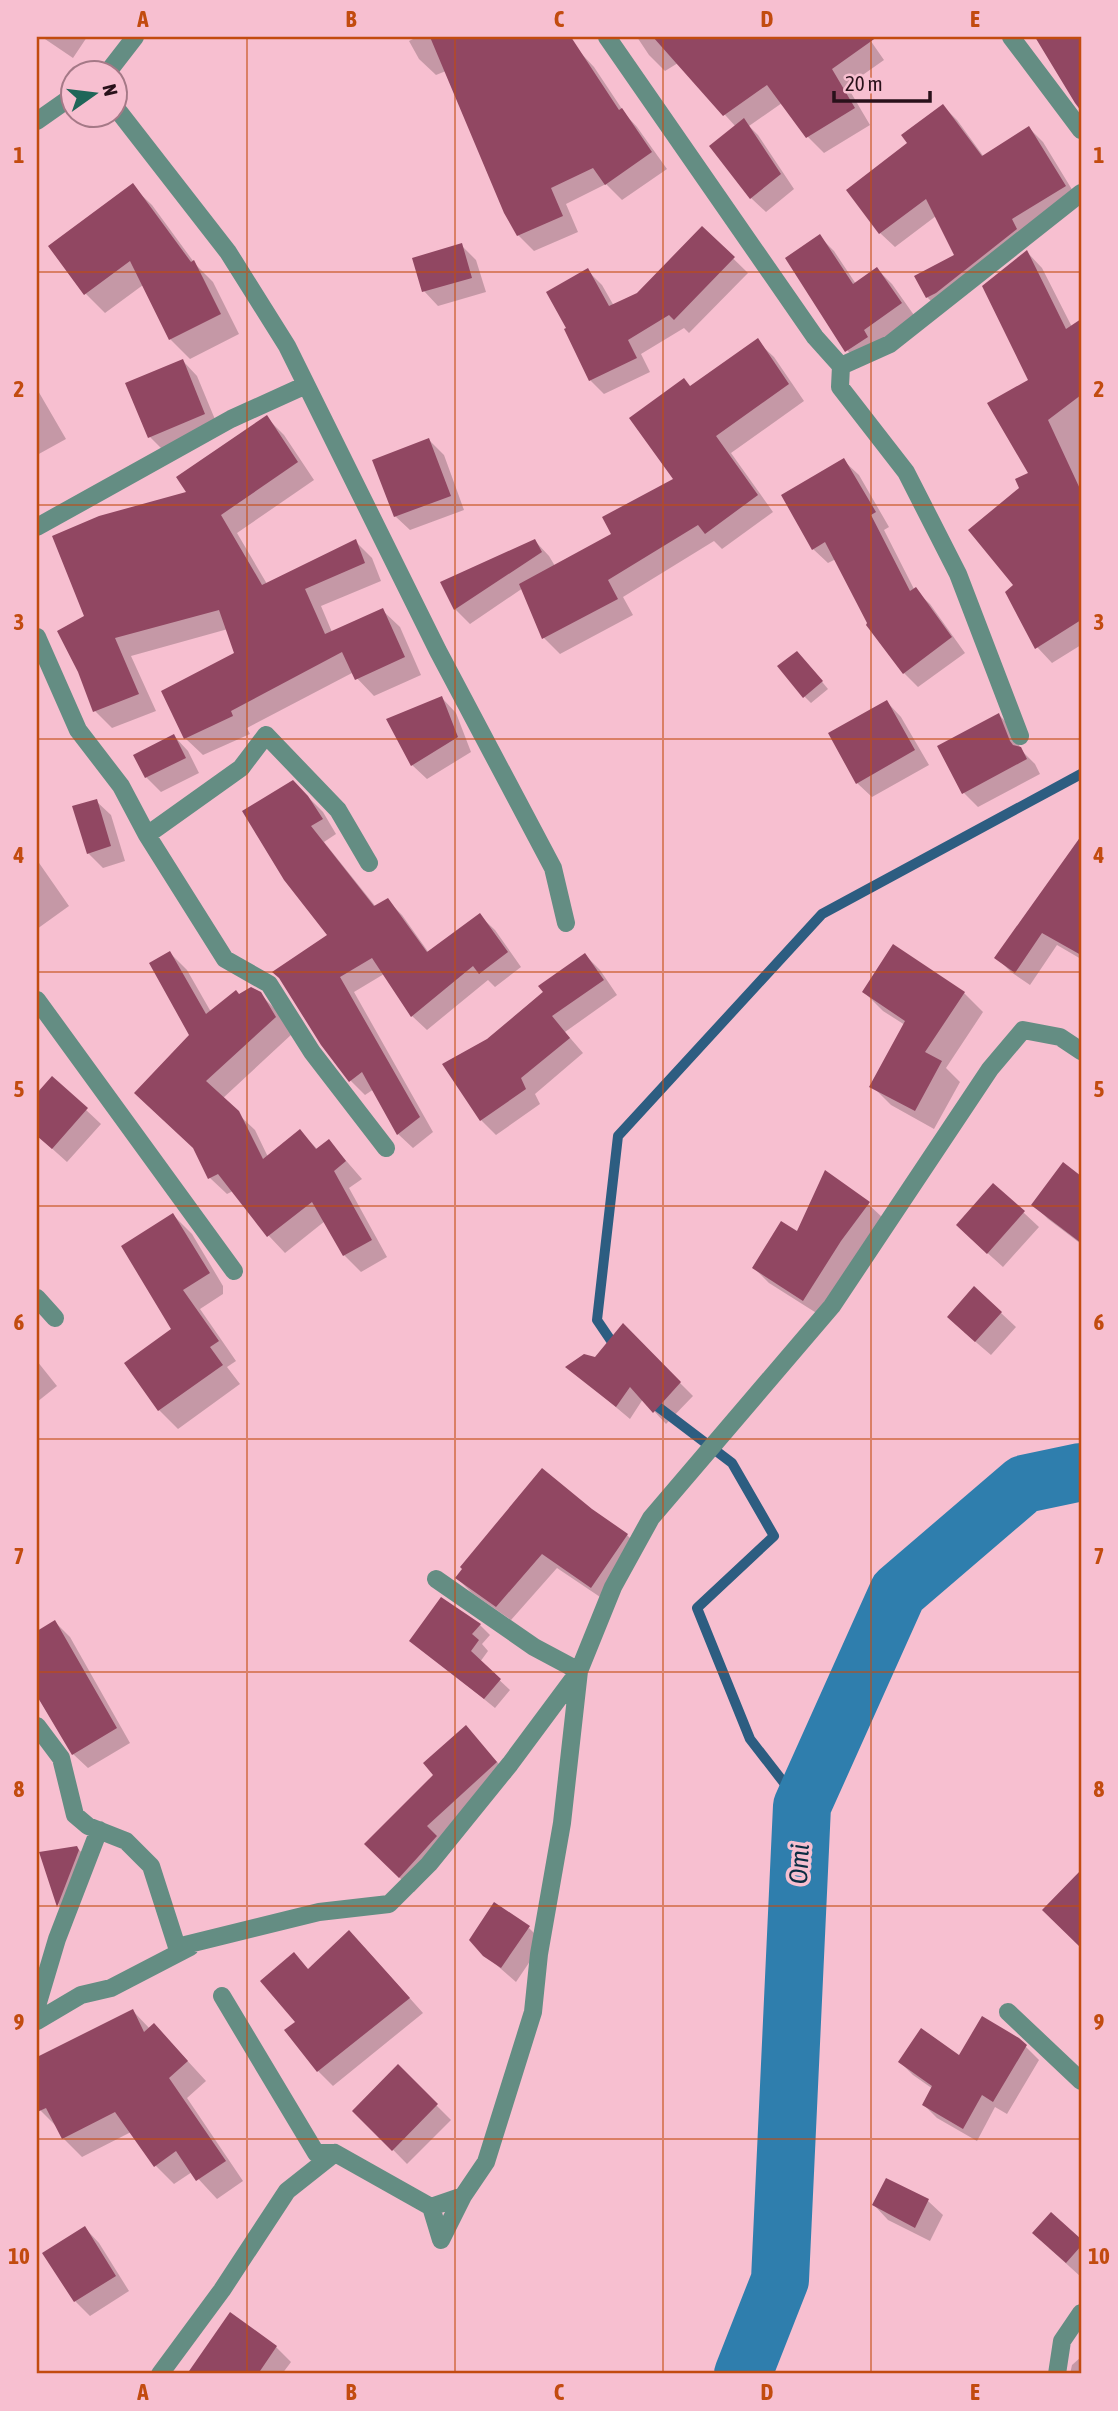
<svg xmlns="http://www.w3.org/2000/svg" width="1118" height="2411" font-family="'Asap Condensed',sans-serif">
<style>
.shadow{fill:#0003}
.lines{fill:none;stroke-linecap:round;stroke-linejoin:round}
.stream{stroke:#2d5d81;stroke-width:10}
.river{stroke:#2f7ead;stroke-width:58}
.building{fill:#914762}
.minor{stroke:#648d83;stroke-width:18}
.grid{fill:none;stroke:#c24b0f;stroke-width:2;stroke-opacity:0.55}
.labels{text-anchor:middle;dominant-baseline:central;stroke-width:7;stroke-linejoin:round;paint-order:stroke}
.water-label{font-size:26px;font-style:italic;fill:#0a2d42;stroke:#f7bfd0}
.neatline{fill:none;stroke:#c24b0f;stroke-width:2.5}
.grid-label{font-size:23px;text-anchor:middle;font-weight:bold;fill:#c24b0f}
</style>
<rect width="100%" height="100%" fill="#f7bfd0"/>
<!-- shadow -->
<path class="shadow" d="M42,37H87L73,58Z
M417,37H557L572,56L579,51L594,67L626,115L637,127L667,169L622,200L606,184L566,204L578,232L534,251L518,235L446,71L436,75L419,59L409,41Z
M637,37H868L884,60L847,86L870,125L824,153L808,137L782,103L749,126L758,135L794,189L766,212L751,198L736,127L678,63L665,71L649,55Z
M1037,37H1081V102L1068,88Z
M943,106L957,120L984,157L1029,128L1043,142L1079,201L942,312L927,297L917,277L956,256L936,216L895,247L880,233L909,144Z
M132,186L152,205L196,265L213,282L239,334L190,359L170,339L143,285L105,313L86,294L51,246Z
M703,229L748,273L689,333L684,328L641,354L650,372L604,394L590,380L588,271L602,285L614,306L638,295Z
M820,237L834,251L856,284L877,269L892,284L916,318L861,365L847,350Z
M461,245L476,260L486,292L438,306L424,291Z
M1027,252L1042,268L1072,327L1081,322V645L1052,663L1037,647L1016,585L1021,489L1031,474Z
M757,341L774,357L804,401L731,453L773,512L722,549L714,541L623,597L633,615L560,654L544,638L523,588L470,624L455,609L443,583L535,541L549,556L555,566L613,535L676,479L690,388Z
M183,361L197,376L219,429L164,451L150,437Z
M37,389L66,439L37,455Z
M267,418L284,435L314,480L237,533L267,584L355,541L372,558L381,581L321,606L332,632L382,610L400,627L421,675L374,696L352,673L247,728L250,734L203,755L185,738L237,654L228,629L131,656L156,711L112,728L95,711L87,617L189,493Z
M429,440L444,455L464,510L410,530L395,516Z
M844,461L859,475L889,527L884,530L914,589L930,604L965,653L918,687L904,673L836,559L828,563L813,549Z
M804,660L828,689L811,703L804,696Z
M442,698L456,713L471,752L427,779L412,765Z
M887,702L901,717L929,765L872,797L857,783Z
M999,715L1013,729L1021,750L1035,764L1040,774L978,807L964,793Z
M174,736L188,751L199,773L161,792L146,777L136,756Z
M293,782L323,812L336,834L324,842L376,907L387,900L402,915L429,953L480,916L495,930L521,967L495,987L488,980L427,1030L412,1016L384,974L354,992L433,1132L413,1148L398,1134L374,1089L365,1095L351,1081L330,935Z
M96,801L111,815L125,861L103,868L88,853Z
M1081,839V959L1057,945L1030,985L1011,972L997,958Z
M37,860L69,906L37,929Z
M170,953L187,970L211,1012L240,996L260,994L277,1011L292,1034L222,1099L255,1130L268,1157L300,1131L318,1150L329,1141L362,1179L349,1188L387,1257L361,1272L344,1255L325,1221L285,1253L269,1236L233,1191L227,1194L210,1178L191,1035Z
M585,955L600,970L617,995L565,1032L583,1053L535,1094L540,1104L496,1135L481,1120L444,1064L488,1040Z
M864,992L964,993L983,1012L946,1068L960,1082L934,1129L891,1105L872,1086L905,1025L883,1011Z
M52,1078L101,1124L67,1162L37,1135V1095Z
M1063,1164L1081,1178V1244L1048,1219L1033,1204Z
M994,1185L1039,1227L1003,1267L973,1240Z
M868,1204L883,1218L818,1314L769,1283L754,1268L798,1234Z
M173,1215L192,1234L223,1286V1294L200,1309L236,1361L227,1367L240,1384L178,1429L159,1410L126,1363L174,1329Z
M1001,1313L1016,1327L991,1355L964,1332Z
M623,1326L693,1396L666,1424L643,1399L630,1419L568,1367L595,1359Z
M37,1361L57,1386L37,1402Z
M591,1511L627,1535L641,1549L606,1601L557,1568L511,1620L472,1593L457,1578Z
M55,1622L70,1637L130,1743L88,1768L73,1754L37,1696V1633Z
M480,1625L490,1635L482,1644L488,1651L480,1662L510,1690L495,1708L411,1640Z
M466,1728L511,1777L440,1841L450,1852L414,1892L366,1844L435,1775Z
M77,1848L92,1862L72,1920L59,1906L42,1854Z
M529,1928L543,1942L516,1982L485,1955Z
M364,1947L423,2013L333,2086L318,2071L297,2022L309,1970Z
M133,2011L150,2029L173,2045L206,2081L187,2098L243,2181L217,2199L192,2172L174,2184L156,2166L131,2132L82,2157L63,2138L58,2128L40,2110L37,2103V2059Z
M1018,2039L1039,2060L1007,2114L995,2107L977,2141L937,2118L924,2105L933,2089L913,2075L900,2062L960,2058Z
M398,2067L451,2120L407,2164L355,2111Z
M886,2180L928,2201L943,2215L930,2241L888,2220L874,2205Z
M1052,2214L1081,2241V2277L1049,2248Z
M85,2228L99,2243L129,2291L90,2316L75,2301Z
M276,2347L291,2362L282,2374L190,2373Z
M1081,2357V2374H1070L1072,2365Z"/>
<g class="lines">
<!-- stream -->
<path class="stream" d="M616,1348L597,1320L618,1136L822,914L1081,774
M650,1398L653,1403L732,1463L774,1536L697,1608L750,1739L802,1806"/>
<!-- river -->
<path class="river" d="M743,2374L780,2280L802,1806L898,1592L1024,1484L1081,1472"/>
</g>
<!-- building -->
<path class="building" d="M430,37H571L619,110L622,108L652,152L605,185L593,168L551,188L563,216L517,236L504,213Z
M653,37H877L832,69L855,108L806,138L767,85L723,116Z
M1035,37H1081V111L1075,103Z
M943,104L982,156L1029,126L1066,186L1012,219L1017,229L936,293L926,298L914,276L954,255L926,199L879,234L846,190L907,143L901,135Z
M744,118L781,174L750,199L709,146Z
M133,183L191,262L194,260L221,314L169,340L130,261L84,295L48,246Z
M702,226L735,257L674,320L669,315L628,340L637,358L589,381L564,329L566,328L546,292L588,268L609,306L637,293Z
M820,234L853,284L877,267L902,303L864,330L868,337L845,352L785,258Z
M462,243L472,278L422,292L412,258Z
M1027,250L1066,329L1081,319V395L1048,420L1081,491V620L1035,649L1005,592L1013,585L968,530L1019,488L1015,479L1028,473L987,403L1028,380L982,286Z
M758,338L789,384L716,436L758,495L705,534L698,525L608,580L618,599L542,639L519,584L611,534L602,517L673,479L629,418L684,378L690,386Z
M183,359L205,414L148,438L125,383Z
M267,415L298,462L221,515L262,585L356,539L365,563L305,589L325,634L383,608L405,657L355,680L342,652L231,711L233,716L184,739L161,691L234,653L219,610L115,638L139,694L93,712L78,672L57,631L84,616L52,536L99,516L186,492L176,477Z
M429,438L451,496L394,517L372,460Z
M844,458L876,512L871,515L910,591L916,587L952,637L903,674L866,625L867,623L825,542L812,550L781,495Z
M535,539L542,552L454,610L440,582Z
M797,651L823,681L803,698L777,666Z
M442,696L458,737L411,766L386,719Z
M887,700L915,750L856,784L828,733Z
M999,713L1010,741L1013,745L1021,747L1027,759L962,794L937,746Z
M174,734L186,758L145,778L133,755Z
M293,780L308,796L323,819L311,826L374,906L388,898L427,952L480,913L508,952L479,974L473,966L411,1017L372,958L340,977L420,1117L397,1135L362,1072L349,1082L321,1045L279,978L272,972L327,935L284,880L242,811Z
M97,799L111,846L87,854L72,806Z
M1081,836V955L1042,933L1015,973L994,958Z
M893,944L965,992L925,1052L942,1061L915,1111L869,1087L905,1021L862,992Z
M170,951L206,1014L236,990L239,994L251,987L261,992L276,1017L206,1081L239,1111L263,1159L300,1129L316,1149L329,1139L346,1161L334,1171L372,1240L343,1256L312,1202L267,1237L218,1174L208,1179L193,1148L134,1093L189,1035L149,963Z
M585,953L604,980L552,1016L570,1038L521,1078L526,1089L480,1121L442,1064L487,1039L543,992L538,986Z
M52,1076L88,1108L52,1149L37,1136V1093Z
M1063,1162L1081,1176V1243L1031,1205Z
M825,1170L870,1202L841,1241L803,1301L752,1268L781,1221L797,1231Z
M993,1183L1025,1211L987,1254L956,1225Z
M173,1213L210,1273L183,1290L219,1341L210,1347L223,1365L158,1411L124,1363L171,1329L121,1246Z
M974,1286L1002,1312L975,1342L947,1317Z
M623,1323L681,1382L653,1413L630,1387L616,1407L565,1367L584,1354L595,1357Z
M542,1468L592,1509L628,1534L591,1588L542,1554L496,1607L455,1578L462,1569L460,1567Z
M441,1597L481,1624L472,1634L479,1640L471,1651L501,1679L484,1699L409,1641Z
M55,1620L117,1728L72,1755L37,1696V1631Z
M466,1725L497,1762L427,1826L437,1836L399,1878L364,1844L433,1775L423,1763Z
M77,1846L79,1850L57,1907L39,1852Z
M1081,1870V1948L1042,1910Z
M494,1902L530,1926L501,1968L483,1956L469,1940Z
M349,1930L410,1998L317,2072L284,2030L295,2022L260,1981L294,1952L308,1969Z
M133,2009L144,2032L154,2023L188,2061L169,2078L226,2161L196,2181L176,2151L154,2167L115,2112L62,2139L46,2108L37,2112V2057Z
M982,2016L1019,2038L1027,2045L993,2102L982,2095L963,2129L922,2105L932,2086L898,2062L921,2028L959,2055Z
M398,2064L438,2104L392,2151L352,2111Z
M886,2178L929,2199L915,2228L872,2205Z
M1051,2212L1081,2239V2246L1066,2263L1032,2233Z
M85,2226L116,2276L74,2302L42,2253Z
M230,2312L277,2346L258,2374H187Z"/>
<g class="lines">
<!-- minor -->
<path class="minor" d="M607,37L815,337L841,366L840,387L906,472L958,574L1020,736
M1011,37L1081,130
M103,74L111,68L135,37
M116,108L228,252L287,346L438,651L553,868L566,923
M37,121L74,95
M841,366L890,344L1081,193
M37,527L231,419L306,385
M37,637L78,730L121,786L147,835L225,959L269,984L312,1052L386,1148
M147,835L241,768L266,735L338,810L369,863
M37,1000L234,1271
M37,1298L55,1318
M37,1726L61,1758L75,1815L88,1826L126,1841L151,1866L177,1947L319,1912L389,1904L429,1864L510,1764L579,1671L534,1647L436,1579
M222,1996L316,2153H335
M37,2006L57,1939L99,1830
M1008,2012L1081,2081
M37,2021L81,1995L111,1988L190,1947
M431,2207L441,2240L463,2196
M160,2374L222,2290L287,2191L335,2153L431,2207L463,2196L486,2162L533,2012L539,1954L562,1823L579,1671L613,1587L651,1518L832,1306L990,1069L1023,1030L1060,1037L1081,1051
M1057,2374L1062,2341L1081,2313"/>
</g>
<!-- grid -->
<path class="grid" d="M247,37V2374M455,37V2374M663,37V2374M871,37V2374M37,272H1081M37,505H1081M37,739H1081M37,972H1081M37,1206H1081M37,1439H1081M37,1672H1081M37,1906H1081M37,2139H1081"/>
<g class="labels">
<!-- water labels -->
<g class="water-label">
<text transform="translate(799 1864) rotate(-87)">Omi</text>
</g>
</g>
<!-- border -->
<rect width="1118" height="2411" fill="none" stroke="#f7bfd0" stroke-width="77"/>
<!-- north arrow -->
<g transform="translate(94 94) rotate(76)"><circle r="33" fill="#f7bfd0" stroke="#a57987" stroke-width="2"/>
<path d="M0-5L12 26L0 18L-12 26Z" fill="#1f6659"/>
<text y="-10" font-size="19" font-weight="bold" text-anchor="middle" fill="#29111a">N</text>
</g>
<!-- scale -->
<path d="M834 91v10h96v-10" fill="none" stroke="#29111a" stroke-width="3.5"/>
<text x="845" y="91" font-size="21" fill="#29111a" stroke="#f7bfd0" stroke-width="5" paint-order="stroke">20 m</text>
<rect x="38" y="38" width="1042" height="2334" class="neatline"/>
<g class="grid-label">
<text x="143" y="27">A</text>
<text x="351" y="27">B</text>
<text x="559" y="27">C</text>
<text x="767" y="27">D</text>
<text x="975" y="27">E</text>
<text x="19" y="163">1</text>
<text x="1099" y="163">1</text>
<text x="19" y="397">2</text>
<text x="1099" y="397">2</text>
<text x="19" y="630">3</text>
<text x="1099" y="630">3</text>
<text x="19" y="863">4</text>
<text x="1099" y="863">4</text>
<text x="19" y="1097">5</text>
<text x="1099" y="1097">5</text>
<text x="19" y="1330">6</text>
<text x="1099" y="1330">6</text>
<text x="19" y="1564">7</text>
<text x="1099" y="1564">7</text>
<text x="19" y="1797">8</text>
<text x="1099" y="1797">8</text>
<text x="19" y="2030">9</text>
<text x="1099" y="2030">9</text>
<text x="19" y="2264">10</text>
<text x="1099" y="2264">10</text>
<text x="143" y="2400">A</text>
<text x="351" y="2400">B</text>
<text x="559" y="2400">C</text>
<text x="767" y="2400">D</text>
<text x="975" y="2400">E</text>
</g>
</svg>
